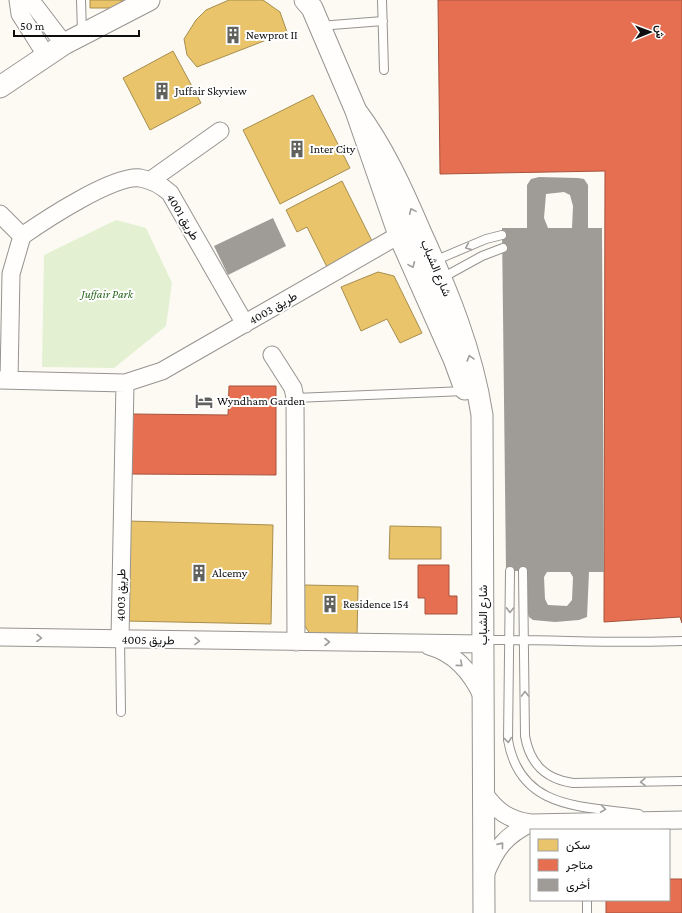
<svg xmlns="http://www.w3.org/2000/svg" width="682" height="913" font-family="'Crimson Pro',Vazirmatn,serif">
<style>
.green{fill:#e3f1d2}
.homes{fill:#e9c46a;stroke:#a78d4e}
.shops{fill:#e76f51;stroke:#a6523d}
.building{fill:#9f9c98;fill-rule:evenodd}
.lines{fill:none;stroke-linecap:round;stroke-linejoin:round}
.service-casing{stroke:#959491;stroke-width:10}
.minor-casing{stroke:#959491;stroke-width:19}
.tertiary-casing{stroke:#959491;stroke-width:23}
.service{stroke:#fffefd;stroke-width:8}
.minor{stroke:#fffefd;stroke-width:17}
.tertiary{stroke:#fffefd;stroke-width:21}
.oneway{stroke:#9f9e9d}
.labels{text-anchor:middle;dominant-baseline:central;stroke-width:4;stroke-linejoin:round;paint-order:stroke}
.poi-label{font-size:12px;fill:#0e0e0e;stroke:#fff;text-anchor:start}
.street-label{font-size:12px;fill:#0e0e0e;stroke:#fff}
.park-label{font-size:12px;font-style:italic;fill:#28671d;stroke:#fff}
</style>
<rect width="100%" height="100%" fill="#fcfaf2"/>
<!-- green -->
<path class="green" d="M116,220L146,228L172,283L166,326L114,368L42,367L44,255Z"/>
<!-- homes -->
<path class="homes" d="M90,0H123L114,8H90Z
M229,0H263L280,12L287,32L197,67L187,55L184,39L196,20L206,10Z
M173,51L201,103L150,130L123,78Z
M313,95L350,168L280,204L243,130Z
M342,181L374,245L328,269L307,227L297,232L286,210Z
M378,272L394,276L422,333L400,343L387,319L361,331L341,287Z
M128,521L273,525L271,624L125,621Z
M390,526L441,527V559H389Z
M303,585L358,586L357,639L313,638L302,622Z"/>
<!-- shops -->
<path class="shops" d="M438,0H682V623L680,617L604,622L605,171L440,174Z
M229,386H276V475L130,474L131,414L228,415Z
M418,565H449V596H457V614H425V598H418Z
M669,879H682V913H606V900H669Z"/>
<!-- building -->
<path class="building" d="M539,177L578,178L584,179L588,185V228H602L604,572H589L587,617L579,620L555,622L533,620L529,617L527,611V571H506L502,228H527V185L531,179ZM564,192L570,195L573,206L572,228H548L544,218L546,194ZM547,572H570L573,577L572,600L567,606L548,605L545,599L544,577Z
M273,218L286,246L228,275L214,246Z"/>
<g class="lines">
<!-- service casing -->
<g class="service-casing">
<path id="service" d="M81,0L82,33
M382,0L384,70
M319,26L383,21
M434,261L486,239L502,235
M442,278L482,256L503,248
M295,398L465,391
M510,571L508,740C520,810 582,806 639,814
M523,571L525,736C530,764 545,779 573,783L682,781
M120,639L121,712
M484,640C550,639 616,644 682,641
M587,900V913"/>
</g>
<!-- minor casing -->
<g class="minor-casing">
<path id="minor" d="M18,0L20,14L46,55
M26,0L35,6L64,44
M151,180L220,131
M0,214L22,236
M272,355L293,388L295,398L296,642
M0,380L125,383L162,371L399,235L410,233
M9,380L11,274L22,236C45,220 113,175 140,178C152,180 161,185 170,193L245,324
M0,637L483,644
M120,639L125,383
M429,646C455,653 472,673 483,698
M484,793C496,811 509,820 531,823L682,820
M485,875C496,848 505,836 531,823"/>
</g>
<!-- tertiary casing -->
<g class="tertiary-casing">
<path id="tertiary" d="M305,0L312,8L356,111L399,235L454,359L465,389
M0,87L64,44L149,0
M356,111C383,147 402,189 420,231C447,290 472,350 482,415L484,913"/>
</g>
<!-- service -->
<use href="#service" class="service"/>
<!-- minor -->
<use href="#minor" class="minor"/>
<!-- tertiary -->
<use href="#tertiary" class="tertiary"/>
</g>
<!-- one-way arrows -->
<defs><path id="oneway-chevron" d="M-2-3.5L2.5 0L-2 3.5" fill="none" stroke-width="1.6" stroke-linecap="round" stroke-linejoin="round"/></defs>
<g class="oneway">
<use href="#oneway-chevron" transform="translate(412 211) rotate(-114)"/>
<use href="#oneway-chevron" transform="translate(468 247) rotate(157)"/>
<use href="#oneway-chevron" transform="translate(412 265) rotate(66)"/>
<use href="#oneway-chevron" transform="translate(470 358) rotate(-106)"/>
<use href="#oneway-chevron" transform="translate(510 610) rotate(91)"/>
<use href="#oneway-chevron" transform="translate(39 638) rotate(1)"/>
<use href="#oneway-chevron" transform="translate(197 641) rotate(1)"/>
<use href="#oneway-chevron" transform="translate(327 642)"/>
<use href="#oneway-chevron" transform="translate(460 664) rotate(41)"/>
<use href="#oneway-chevron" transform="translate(525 694) rotate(-91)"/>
<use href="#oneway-chevron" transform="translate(508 740) rotate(84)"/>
<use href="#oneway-chevron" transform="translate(643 782) rotate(179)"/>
<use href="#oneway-chevron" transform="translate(603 809) rotate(8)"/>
<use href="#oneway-chevron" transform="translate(501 845) rotate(-51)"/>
</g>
<!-- icons -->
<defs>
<g id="building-bare" transform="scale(1.38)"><path d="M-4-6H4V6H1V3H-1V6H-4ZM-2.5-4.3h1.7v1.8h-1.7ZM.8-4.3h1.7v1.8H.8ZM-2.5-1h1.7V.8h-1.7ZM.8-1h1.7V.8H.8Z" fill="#61615e" stroke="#fff" stroke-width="2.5" paint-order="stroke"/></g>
<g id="hotel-bare" transform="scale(1.38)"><path d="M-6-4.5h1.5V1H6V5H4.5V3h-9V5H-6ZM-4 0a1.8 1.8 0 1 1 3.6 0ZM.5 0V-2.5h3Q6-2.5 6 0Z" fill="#61615e" stroke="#fff" stroke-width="2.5" paint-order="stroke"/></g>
</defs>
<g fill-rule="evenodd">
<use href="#building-bare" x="233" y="35"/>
<use href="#building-bare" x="162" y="91"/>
<use href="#building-bare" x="297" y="149"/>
<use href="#hotel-bare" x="204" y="401"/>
<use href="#building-bare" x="199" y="573"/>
<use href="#building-bare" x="330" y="604"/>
</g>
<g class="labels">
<!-- poi labels -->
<g class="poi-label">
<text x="246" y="35">Newprot II</text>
<text x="175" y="91">Juffair Skyview</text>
<text x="310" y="149">Inter City</text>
<text x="217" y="401">Wyndham Garden</text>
<text x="212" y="573">Alcemy</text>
<text x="343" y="604">Residence 154</text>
</g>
<!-- street labels -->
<g class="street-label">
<text transform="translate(183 217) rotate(59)">طريق 4001</text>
<text transform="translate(436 268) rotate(67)">شارع الشباب</text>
<text transform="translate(273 308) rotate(-30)">طريق 4003</text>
<text transform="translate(121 595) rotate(-89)">طريق 4003</text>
<text transform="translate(483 615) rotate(-90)">شارع الشباب</text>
<text transform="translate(148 640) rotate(1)">طريق 4005</text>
</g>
<!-- park labels -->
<g class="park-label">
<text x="107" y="294">Juffair Park</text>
</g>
</g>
<!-- legend -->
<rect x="530" y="829" width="140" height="72" fill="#ffffff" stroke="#9f9f9f"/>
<rect x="538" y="839" width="20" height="12" fill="#e9c46a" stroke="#9f9f9f"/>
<text x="566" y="849" font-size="12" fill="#0e0e0e">سكن</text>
<rect x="538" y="859" width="20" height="12" fill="#e76f51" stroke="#9f9f9f"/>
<text x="566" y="869" font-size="12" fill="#0e0e0e">متاجر</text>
<rect x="538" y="879" width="20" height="12" fill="#9f9c98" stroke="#9f9f9f"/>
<text x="566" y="889" font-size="12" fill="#0e0e0e">أخرى</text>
<!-- north arrow -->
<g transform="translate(650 32) rotate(89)" stroke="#ffffff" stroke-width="3" paint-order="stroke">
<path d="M0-3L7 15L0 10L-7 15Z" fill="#0e0e0e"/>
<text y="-6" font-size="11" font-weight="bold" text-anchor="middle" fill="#0e0e0e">ش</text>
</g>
<!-- scale -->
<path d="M14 30v6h125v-6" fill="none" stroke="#0e0e0e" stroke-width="2"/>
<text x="20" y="30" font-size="12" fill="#0e0e0e" stroke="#ffffff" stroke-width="3" paint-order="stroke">50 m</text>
</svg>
